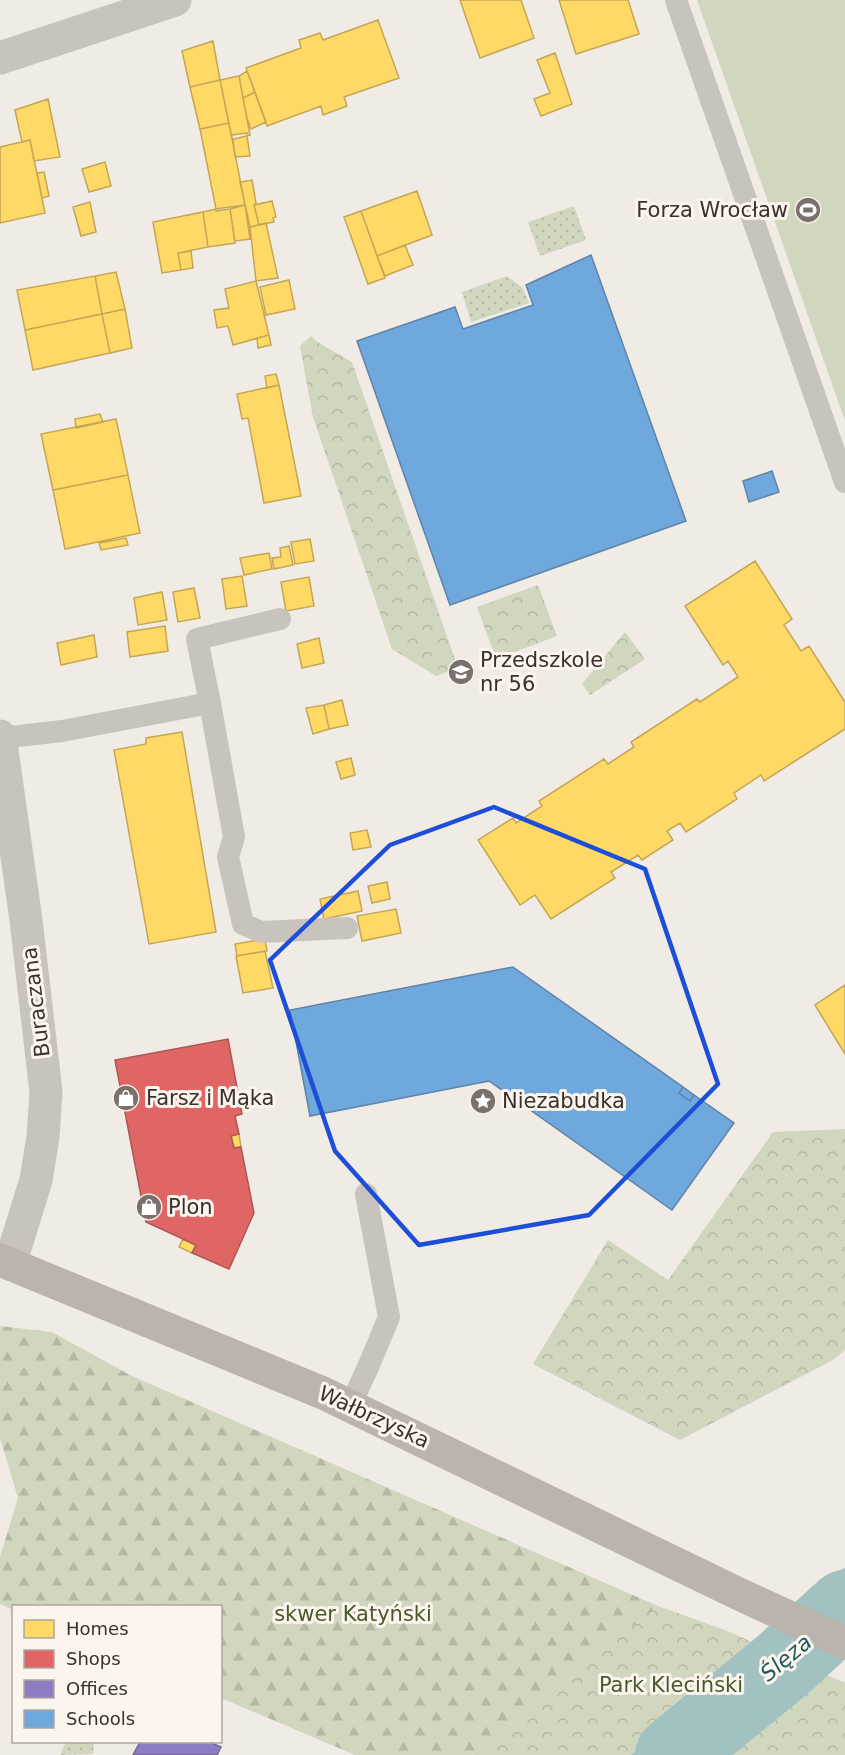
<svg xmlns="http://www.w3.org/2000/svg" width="845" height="1755" font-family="'DejaVu Sans',sans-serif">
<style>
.grass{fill:url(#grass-dots)}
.forest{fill:url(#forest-firs)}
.park{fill:url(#park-crowns)}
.garden{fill:#d1d6bf}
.water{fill:url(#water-waves)}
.homes{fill:#ffd966;stroke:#c4a654;stroke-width:1.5}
.shops{fill:#e06666;stroke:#ae5654;stroke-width:1.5}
.offices{fill:#8e7cc3;stroke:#756595;stroke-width:1.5}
.schools{fill:#6fa8dc;stroke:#5f84a7;stroke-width:1.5}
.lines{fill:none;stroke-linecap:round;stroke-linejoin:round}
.river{stroke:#a1c2c1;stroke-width:76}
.lane{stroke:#c9c3be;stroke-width:22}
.street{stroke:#c9c3be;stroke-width:33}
.secondary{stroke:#bab3ae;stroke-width:33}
.marked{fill:none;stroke:#1d4ed8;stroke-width:4.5;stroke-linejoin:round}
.labels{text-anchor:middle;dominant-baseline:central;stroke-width:6;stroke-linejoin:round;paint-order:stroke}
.poi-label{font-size:21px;fill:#3b302b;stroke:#fbf5ee;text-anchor:start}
.street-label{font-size:21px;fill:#3b302b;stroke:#fbf5ee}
.park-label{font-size:21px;fill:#4a5a2e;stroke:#fbf5ee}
.water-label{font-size:22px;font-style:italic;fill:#1f5a5e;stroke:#fbf5ee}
</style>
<defs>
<pattern id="grass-dots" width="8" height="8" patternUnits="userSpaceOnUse" patternTransform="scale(1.5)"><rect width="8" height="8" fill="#d1d6bf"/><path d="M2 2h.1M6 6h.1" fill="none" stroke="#b4b8a4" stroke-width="1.8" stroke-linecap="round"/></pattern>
<pattern id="forest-firs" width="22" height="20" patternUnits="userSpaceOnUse" patternTransform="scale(1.5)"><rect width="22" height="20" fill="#d1d6bf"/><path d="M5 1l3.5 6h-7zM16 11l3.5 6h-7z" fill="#b4b8a4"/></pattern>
<pattern id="park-crowns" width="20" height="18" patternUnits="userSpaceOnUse" patternTransform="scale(1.5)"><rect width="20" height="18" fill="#d1d6bf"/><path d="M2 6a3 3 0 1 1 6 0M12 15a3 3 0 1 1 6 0" fill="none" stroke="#b4b8a4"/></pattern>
<pattern id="water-waves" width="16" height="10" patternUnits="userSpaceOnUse" patternTransform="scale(1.5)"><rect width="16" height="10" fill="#a1c2c1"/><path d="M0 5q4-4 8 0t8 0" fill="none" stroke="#849e9d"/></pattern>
</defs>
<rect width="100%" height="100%" fill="#f0ebe5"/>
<!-- grass -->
<path class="grass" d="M574,206L586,240L540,256L528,222Z
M507,276L523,288L529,303L471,322L462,292Z
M66,1742H94L93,1754L60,1755Z"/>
<!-- forest -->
<path class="forest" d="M0,1326L52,1332L130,1375L658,1606L472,1755H355L221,1698L220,1606H14L13,1610L0,1604V1557L18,1498L0,1438Z"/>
<!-- park -->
<path class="park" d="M311,336L319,343L352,362L458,668L436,676L392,649L313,417L300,346Z
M538,585L557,636L496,659L477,607Z
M625,632L645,659L590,695L582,684Z
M845,1129V1350L833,1360L680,1440L533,1364L608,1240L668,1280L773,1132Z
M658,1606L725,1630L845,1683V1755H472Z"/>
<!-- garden -->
<path class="garden" d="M697,0H845V421Z"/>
<!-- water -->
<path class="water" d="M845,1568V1603L811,1588L826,1576Z
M761,1646L817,1671L719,1755H631L752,1657Z"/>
<!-- homes -->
<path class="homes" d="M460,0H521L534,38L480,58Z
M559,0H628L639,34L576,54Z
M378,20L399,78L344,97L347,106L323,115L321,106L267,126L246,68L301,48L299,40L320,33L323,40Z
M213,41L220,80L190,87L182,51Z
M555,53L572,104L541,116L534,99L550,93L537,60Z
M247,71L255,92L243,98L239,76Z
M239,76L250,135L247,136V133L232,135V139L220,80Z
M220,80L229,123L200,129L190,87Z
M255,92L266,122L251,129L247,118L243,98Z
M48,99L60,157L34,161L30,140L22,142L15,110Z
M229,123L245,205L216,209L200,129Z
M247,136L250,156L235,157L233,139Z
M30,140L45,213L0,223V147Z
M105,162L111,186L89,192L82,169Z
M44,172L49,196L42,198L37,173Z
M252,180L256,203L254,205L259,225L250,227L240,182Z
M417,191L432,235L377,256L361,211Z
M272,201L276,217L273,218L274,222L259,225L254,205Z
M90,202L96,232L81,236L73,207Z
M245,205L250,239L235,241L230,209Z
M216,209V211L230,209L235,243L208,247L203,212Z
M361,211L385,278L368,284L344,217Z
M203,212L208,247L178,253L181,270L162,273L153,222Z
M266,223L278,278L256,281L250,227Z
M405,245L413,265L385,276L377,256Z
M191,251L193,268L181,270L178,253Z
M116,272L125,309L102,314L95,276Z
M95,276L102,314L25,330L17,290Z
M289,280L295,309L266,315L260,287Z
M256,281L269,335L233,345L228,326L217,328L214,310L229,308L225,289Z
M125,309L132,348L110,353L102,314Z
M102,314L110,353L33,370L25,330Z
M269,335L271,345L258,348L257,338Z
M276,374L279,385L267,388L265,376Z
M279,385L301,496L264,503L248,418L242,419L237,394Z
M100,414L103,422L76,428L75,419Z
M116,419L128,475L53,490L41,434Z
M128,475L140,533L65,549L53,490Z
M126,538L128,545L101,550L99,543Z
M310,539L314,561L295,564L291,542Z
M289,546L293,565L274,569L272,558L281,557L280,548Z
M269,553L272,569L244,575L240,558Z
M755,561L792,619L784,625L801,651L809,646L845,702V729L764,781L761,775L734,793L737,799L686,832L680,823L667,831L673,840L642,860L638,855L611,872L615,878L551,919L535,895L520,905L478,840L513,818L516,823L542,806L539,801L604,759L608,764L634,747L631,742L697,699L700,702L738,677L728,661L723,665L685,606Z
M242,576L247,606L226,609L222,579Z
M309,577L314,606L286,611L281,582Z
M194,588L200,618L178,622L173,592Z
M162,592L167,620L138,625L134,598Z
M165,626L168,651L130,657L127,632Z
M94,635L97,657L61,665L57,643Z
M319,638L324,663L302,668L297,644Z
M342,700L348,725L329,729L324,705Z
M324,705L329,729L313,734L306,708Z
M182,732L216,932L149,944L114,750L146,744V738Z
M351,758L355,775L341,779L336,762Z
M367,830L371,847L353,850L350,833Z
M387,882L390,899L372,903L368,886Z
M358,891L362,911L324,919L320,899Z
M396,909L401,933L362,941L357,916Z
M265,939L267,951L237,956L235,944Z
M265,951L273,988L243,993L236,956Z
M845,985V1054L815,1005Z
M239,1134L241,1147L234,1148L231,1136Z
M183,1239L196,1245L192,1253L179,1247Z"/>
<!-- shops -->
<path class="shops" d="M228,1039L242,1114L235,1116L239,1134L231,1136L234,1148L241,1147L254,1213L229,1269L192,1253L196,1245L146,1222L115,1060Z"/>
<!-- offices -->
<path class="offices" d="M140,1742H209L221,1747L217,1755H133Z"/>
<!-- schools -->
<path class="schools" d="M591,255L686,521L450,605L357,341L455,307L463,329L533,305L526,285Z
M772,471L779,492L749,502L743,481Z
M513,967L683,1087L679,1093L690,1101L694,1095L734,1123L672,1210L489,1081L310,1116L290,1010Z
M683,1087L694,1095L690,1101L679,1093Z"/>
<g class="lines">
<!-- river -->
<path class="river" d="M673,1755L784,1664L845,1608"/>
<!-- lane -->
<path class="lane" d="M676,0L845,482
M210,703L197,639L280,619
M0,738L62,731L210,703L234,837L228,857L243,924L261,932L347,928
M350,1406L369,1365L389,1317L366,1194"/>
<!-- street -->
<path class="street" d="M0,58L175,0
M0,736L26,920L46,1092L43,1137L36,1180L10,1264"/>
<!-- secondary -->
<path class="secondary" d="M0,1260L323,1393L739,1594L845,1643"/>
</g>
<!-- marked area -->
<path class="marked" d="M494,807L645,869L718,1084L589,1215L419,1245L335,1151L270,960L390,845Z"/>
<!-- icons -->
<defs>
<g id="stadium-disc" transform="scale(1.35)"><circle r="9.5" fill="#7a716c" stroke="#fbf5ee"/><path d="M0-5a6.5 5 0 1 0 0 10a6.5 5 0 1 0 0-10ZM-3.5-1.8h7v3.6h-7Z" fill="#fff"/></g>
<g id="school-disc" transform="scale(1.35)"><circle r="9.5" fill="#7a716c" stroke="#fbf5ee"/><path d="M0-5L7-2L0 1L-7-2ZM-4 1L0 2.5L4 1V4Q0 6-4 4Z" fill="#fff"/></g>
<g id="shop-disc" transform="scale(1.35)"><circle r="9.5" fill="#7a716c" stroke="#fbf5ee"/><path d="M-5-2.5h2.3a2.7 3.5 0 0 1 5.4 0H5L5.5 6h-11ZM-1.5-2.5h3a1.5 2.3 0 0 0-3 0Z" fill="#fff"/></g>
<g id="sight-disc" transform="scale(1.35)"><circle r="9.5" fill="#7a716c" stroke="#fbf5ee"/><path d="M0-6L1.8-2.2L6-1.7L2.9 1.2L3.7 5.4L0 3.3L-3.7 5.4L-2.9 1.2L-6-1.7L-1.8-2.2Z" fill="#fff"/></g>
</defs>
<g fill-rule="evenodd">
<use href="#stadium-disc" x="808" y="210"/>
<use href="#school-disc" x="461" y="672"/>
<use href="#shop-disc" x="126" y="1098"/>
<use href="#sight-disc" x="483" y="1101"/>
<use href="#shop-disc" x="149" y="1207"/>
</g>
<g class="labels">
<!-- poi labels -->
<g class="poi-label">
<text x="788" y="210" text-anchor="end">Forza Wrocław</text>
<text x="480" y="660">Przedszkole<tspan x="480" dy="24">nr 56</tspan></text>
<text x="146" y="1098">Farsz i Mąka</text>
<text x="502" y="1101">Niezabudka</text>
<text x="168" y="1207">Plon</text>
</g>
<!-- street labels -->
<g class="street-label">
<text transform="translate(36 1002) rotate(-97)">Buraczana</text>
<text transform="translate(374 1417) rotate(25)">Wałbrzyska</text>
</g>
<!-- park labels -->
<g class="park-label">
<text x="353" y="1614">skwer Katyński</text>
<text x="671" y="1685">Park Kleciński</text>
</g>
<!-- water labels -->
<g class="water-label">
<text transform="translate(786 1658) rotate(-40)">Ślęza</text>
</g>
</g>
<!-- legend -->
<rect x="12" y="1605" width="210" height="138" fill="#fbf5ee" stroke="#aea6a0" stroke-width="1.5"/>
<rect x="24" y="1620" width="30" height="18" fill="#ffd966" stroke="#aea6a0" stroke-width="1.5"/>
<text x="66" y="1635" font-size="18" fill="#3b302b">Homes</text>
<rect x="24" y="1650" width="30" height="18" fill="#e06666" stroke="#aea6a0" stroke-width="1.5"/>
<text x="66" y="1665" font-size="18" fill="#3b302b">Shops</text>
<rect x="24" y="1680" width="30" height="18" fill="#8e7cc3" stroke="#aea6a0" stroke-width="1.5"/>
<text x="66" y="1695" font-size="18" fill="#3b302b">Offices</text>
<rect x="24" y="1710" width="30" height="18" fill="#6fa8dc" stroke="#aea6a0" stroke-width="1.5"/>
<text x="66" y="1725" font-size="18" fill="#3b302b">Schools</text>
</svg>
